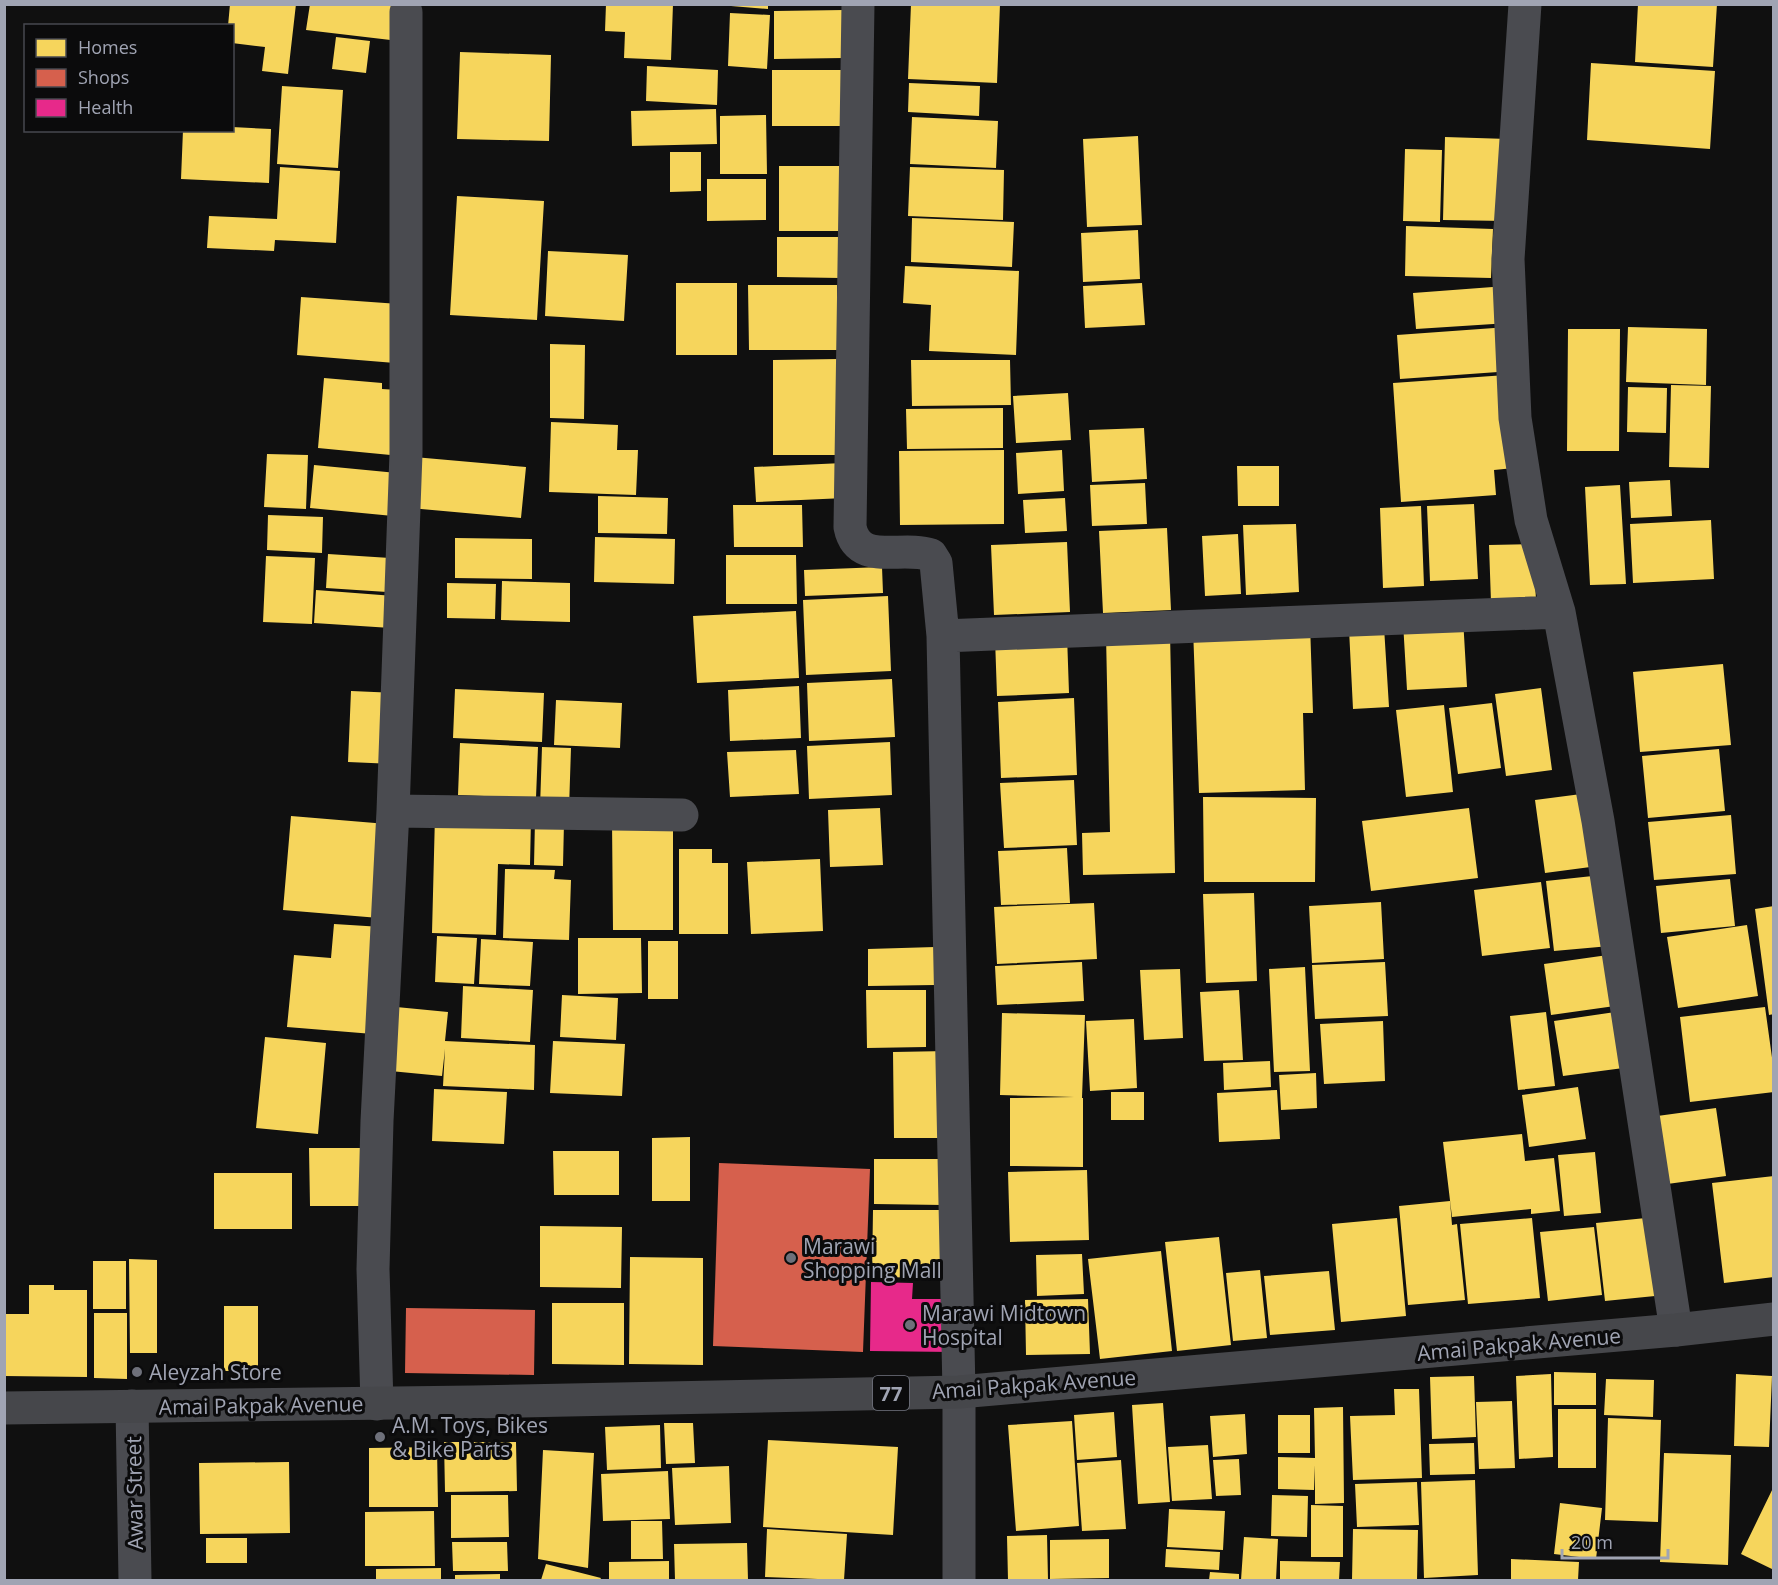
<svg xmlns="http://www.w3.org/2000/svg" width="1778" height="1585" font-family="'Open Sans',sans-serif">
<style>
.homes{fill:#f6d55c}
.shops{fill:#d6604d}
.health{fill:#e7298a}
.lines{fill:none;stroke-linecap:round;stroke-linejoin:round}
.minor{stroke:#4a4b50;stroke-width:33}
.tertiary{stroke:#4a4b50;stroke-width:33}
.trunk{stroke:#46474b;stroke-width:33}
.poi-dot{fill:#6e707a;stroke:#0b0b0c;stroke-width:2}
.labels{text-anchor:middle;dominant-baseline:central;stroke-width:6;stroke-linejoin:round;paint-order:stroke}
.shield{fill:#0b0b0c;stroke:#737681;stroke-width:1.5}
.shield-label{font-size:20px;font-weight:bold;fill:#a0a4b3}
.poi-label{font-size:21px;fill:#a0a4b3;stroke:#0b0b0c;text-anchor:start}
.street-label{font-size:21px;fill:#a0a4b3;stroke:#0b0b0c}
</style>
<rect width="100%" height="100%" fill="#101010"/>
<!-- homes -->
<path class="homes" d="M230,4H296L288,74L262,71L265,47L232,43V26H228Z
M310,4H403L399,41L306,30Z
M606,4H673L671,60L624,58L625,32L605,31Z
M731,4H768V9L731,6Z
M911,4H1000L997,83L908,79Z
M1638,4H1717L1713,67L1635,62Z
M844,10V58L774,59V11Z
M730,13L770,15L767,69L728,66Z
M336,37L370,41L366,73L332,69Z
M460,52L551,55L549,141L457,139Z
M1591,63L1715,71L1710,149L1587,140Z
M647,66L718,70L717,105L646,101Z
M772,70H851V126H772Z
M909,83L980,86L979,116L908,112Z
M282,86L343,90L338,168L277,164Z
M716,109L717,144L632,146L631,111Z
M766,115L767,174H720V116Z
M912,117L998,121L996,168L910,164Z
M232,127L271,129L269,183L181,179L183,130H232Z
M1138,136L1142,225L1087,227L1083,139Z
M1445,137L1508,139L1506,221L1443,220Z
M1405,149L1442,150L1440,222L1403,221Z
M670,152H701V191L670,192Z
M779,166H850L851,231H779Z
M280,167L340,171L336,243L275,240L274,251L207,248L209,216L277,219Z
M910,167L1004,170L1003,220L908,216Z
M707,179H766V220L707,221Z
M457,196L544,201L537,320L450,315Z
M912,218L1014,222L1012,267L911,262Z
M1406,226L1493,229L1491,278L1405,276Z
M1138,230L1140,279L1083,282L1081,233Z
M777,237H840L841,278L777,277Z
M548,251L628,255L624,321L545,316Z
M905,266L1019,271L1016,355L929,351L931,305L903,303Z
M676,283H737V355H676Z
M1142,283L1145,325L1085,328L1083,286Z
M748,285H837V350H749Z
M1506,286L1509,323L1416,329L1413,293Z
M301,297L399,304L395,363L297,355Z
M1508,327L1512,371L1400,379L1397,335Z
M1628,327L1707,329L1706,385L1626,382Z
M1568,329H1620L1619,451H1567Z
M550,344L585,345L584,419L550,418Z
M838,359L839,455H773V360Z
M911,360H1010L1011,405L912,406Z
M1506,375L1514,468L1494,470L1496,495L1401,502L1393,383Z
M324,378L382,383V389L398,390L401,456L318,448Z
M1671,385L1711,386L1709,468L1669,467Z
M1628,387L1667,388L1666,433L1627,432Z
M1068,393L1071,440L1016,443L1013,396Z
M1003,408V448L907,449L906,409Z
M551,422L618,425L617,450H638L636,495L549,492Z
M1144,428L1147,479L1092,482L1089,430Z
M1004,450V524L900,525L899,451Z
M1062,450L1064,491L1018,494L1016,453Z
M267,454L308,455L306,509L264,507Z
M414,457L526,467L521,518L410,508Z
M843,463L845,498L756,502L754,467Z
M314,465L397,473L393,516L310,508Z
M1237,466H1279V506H1238Z
M1670,480L1672,516L1631,518L1629,482Z
M1145,483L1147,524L1092,526L1090,485Z
M1620,485L1626,584L1590,585L1585,487Z
M598,496L668,498L667,534L598,533Z
M1065,498L1067,531L1025,533L1023,500Z
M1474,504L1478,579L1430,581L1427,506Z
M733,505H802L803,547H734Z
M1421,506L1424,586L1383,588L1380,508Z
M268,515L323,517L322,553L267,550Z
M1711,520L1714,579L1633,583L1630,524Z
M1296,524L1299,592L1246,595L1243,525Z
M1167,528L1171,610L1103,613L1099,531Z
M1238,534L1241,594L1205,596L1202,536Z
M595,537L675,539L674,584L594,582Z
M455,538L532,539V579L455,578Z
M1067,542L1070,612L994,615L991,545Z
M1533,544L1536,600L1491,602L1489,545Z
M328,554L390,558L387,592L326,588Z
M726,555H796L797,604H726Z
M266,556L315,558L312,624L263,622Z
M882,567L883,593L805,596L804,570Z
M502,581L570,583V622L501,620Z
M447,583L496,584L495,619L447,618Z
M316,590L394,596L391,628L314,623Z
M888,596L891,671L806,675L803,600Z
M796,611L799,678L697,683L693,616Z
M1463,618L1467,687L1407,690L1403,622Z
M1310,624L1313,713H1303L1305,790L1199,793L1193,628Z
M1384,627L1389,707L1353,709L1349,629Z
M1170,633L1175,873L1083,875L1082,833L1110,832L1106,634Z
M1067,635L1069,693L997,696L995,638Z
M1723,664L1731,745L1640,752L1633,672Z
M892,679L895,737L809,741L807,683Z
M799,686L801,738L730,741L728,690Z
M1541,688L1552,770L1506,776L1495,694Z
M455,689L544,693L542,742L453,738Z
M351,691L397,693L394,764L348,762Z
M1074,698L1077,775L1001,778L998,702Z
M556,700L622,703L620,748L554,745Z
M1492,703L1501,768L1458,774L1449,708Z
M1444,705L1453,792L1406,797L1396,710Z
M890,742L892,795L809,799L807,746Z
M460,743L538,747L536,798L458,795Z
M542,747L571,748L569,809L540,808Z
M1719,749L1725,811L1648,818L1642,756Z
M796,750L799,794L730,797L727,752Z
M1074,780L1077,845L1004,848L1000,783Z
M1589,793L1598,866L1545,873L1535,800Z
M1203,797L1316,798L1315,882H1204Z
M880,808L883,865L830,867L828,810Z
M1469,808L1478,878L1371,891L1362,821Z
M435,815L531,818L530,865L498,864L496,935L432,933Z
M1731,815L1736,874L1654,880L1648,822Z
M291,816L387,824L379,918L283,910Z
M535,820L564,822L563,866L534,865Z
M612,820H673V930H613Z
M1067,848L1070,903L1001,905L998,851Z
M679,849H712V863H728V934H679Z
M820,859L823,931L751,934L747,862Z
M505,869L555,870L554,879L571,880L569,940L503,938Z
M1602,875L1610,946L1554,951L1546,881Z
M1730,879L1735,926L1661,933L1656,886Z
M1541,882L1550,948L1482,956L1474,890Z
M1254,893L1257,981L1206,983L1203,894Z
M1381,902L1384,959L1312,963L1309,906Z
M1094,903L1097,959L997,964L994,907Z
M1774,906V1014L1769,1015L1755,909Z
M334,924L382,927L373,1034L287,1027L294,955L331,958Z
M1747,925L1758,996L1678,1008L1667,937Z
M437,936L477,938L474,984L435,982Z
M578,938H641L642,993L578,994Z
M481,939L533,942L530,986L479,984Z
M648,941H678V999H648Z
M935,947V985L868,986V949Z
M1615,954L1622,1005L1551,1015L1544,964Z
M1082,962L1084,1001L997,1005L995,966Z
M1385,962L1388,1016L1315,1019L1312,965Z
M1305,967L1310,1071L1274,1072L1269,969Z
M1180,969L1183,1038L1144,1040L1140,970Z
M463,986L533,990L530,1042L461,1038Z
M866,990H926V1047L867,1048Z
M1239,990L1243,1060L1204,1061L1200,992Z
M562,995L618,998L616,1040L560,1037Z
M386,1006L448,1012L445,1041L535,1045L534,1090L443,1086L445,1049L442,1076L380,1070Z
M1765,1007L1774,1072V1092L1690,1102L1680,1017Z
M1622,1011L1631,1067L1563,1076L1554,1021Z
M1546,1012L1555,1086L1518,1090L1510,1016Z
M1002,1013L1085,1015L1082,1098H1083V1167L1010,1166V1098L1074,1097L1000,1095Z
M1134,1019L1137,1088L1090,1091L1086,1021Z
M1383,1021L1385,1081L1324,1084L1320,1024Z
M265,1037L326,1043L318,1134L256,1128Z
M553,1041L625,1044L622,1096L550,1093Z
M948,1051L949,1138H894L893,1052Z
M1270,1061L1271,1087L1224,1090L1223,1063Z
M1316,1073L1317,1108L1281,1110L1279,1075Z
M1578,1087L1586,1139L1529,1147L1522,1095Z
M434,1089L507,1092L504,1144L432,1141Z
M1277,1090L1280,1139L1219,1142L1217,1093Z
M1111,1092H1144V1120H1111Z
M1716,1108L1726,1176L1660,1185L1650,1117Z
M1522,1134L1525,1161L1554,1158L1560,1211L1531,1214V1209L1452,1217L1443,1142Z
M690,1137V1201H652V1138Z
M309,1148H370V1206H310Z
M553,1151H619V1195H554Z
M1595,1152L1601,1213L1564,1216L1558,1155Z
M874,1159H943V1205L874,1204Z
M1087,1170L1089,1240L1010,1242L1008,1172Z
M214,1173H292V1229H214Z
M1774,1176V1277L1724,1283L1712,1183Z
M1450,1201L1452,1225L1457,1224L1465,1300L1408,1305L1399,1206Z
M873,1210H949L948,1278L872,1277Z
M1656,1217L1665,1295L1605,1301L1596,1223Z
M1397,1218L1406,1316L1341,1322L1332,1224Z
M1532,1218L1540,1298L1468,1304L1460,1224Z
M540,1226L622,1227L621,1288L540,1287Z
M1594,1227L1602,1295L1548,1301L1540,1232Z
M1219,1237L1231,1345L1177,1351L1165,1242Z
M1161,1251L1172,1351L1100,1359L1088,1259Z
M1082,1254L1084,1294L1037,1296L1036,1255Z
M630,1257L703,1258V1365L629,1364Z
M129,1259L157,1260V1353H130Z
M93,1261H126V1309H93Z
M1260,1270L1267,1338L1233,1341L1226,1273Z
M1329,1271L1335,1330L1270,1335L1264,1276Z
M29,1285H54V1290H87V1377L4,1376V1314H29Z
M1088,1299L1090,1354L1026,1355L1025,1300Z
M552,1303H624V1365L552,1364Z
M224,1306H258V1371H224Z
M94,1313H127V1379L94,1378Z
M1554,1372L1596,1373V1405H1554Z
M1551,1374L1553,1457L1519,1459L1516,1376Z
M1736,1374L1772,1376L1769,1447L1734,1446Z
M1474,1376L1476,1437L1432,1439L1430,1377Z
M1606,1379L1654,1380L1653,1417L1604,1415Z
M1394,1389H1419L1422,1478L1353,1480L1350,1416L1395,1415Z
M1512,1401L1515,1468L1479,1469L1476,1402Z
M1163,1403L1170,1502L1138,1504L1132,1405Z
M1343,1407L1344,1503L1315,1504V1465L1314,1490L1278,1489V1457L1315,1458L1314,1408Z
M1558,1409H1596V1468H1558Z
M1114,1412L1117,1457L1077,1460L1074,1415Z
M1245,1414L1247,1454L1213,1457L1210,1416Z
M1278,1415H1310V1453H1278Z
M1608,1418L1661,1420L1658,1522L1605,1520Z
M1072,1421L1079,1526L1016,1531L1008,1425Z
M664,1423H693L695,1463L666,1464Z
M660,1425L661,1468L607,1470L605,1427Z
M768,1440L898,1447L893,1535L763,1527Z
M444,1442H516L517,1491L445,1492Z
M1474,1443L1475,1474L1430,1475L1429,1444Z
M1208,1445L1212,1499L1172,1501L1168,1447Z
M437,1447L438,1507H369V1448Z
M543,1450L594,1453L588,1568L538,1559Z
M1664,1453L1731,1455L1728,1565L1660,1562Z
M1239,1459L1241,1495L1216,1496L1213,1460Z
M1121,1460L1126,1529L1082,1531L1077,1463Z
M289,1462L290,1533L200,1534L199,1463Z
M729,1466L731,1523L675,1525L672,1468Z
M668,1471L670,1519L603,1521L601,1474Z
M1475,1480L1478,1575L1424,1578L1421,1482Z
M1417,1482L1419,1525L1357,1527L1355,1484Z
M1774,1486V1570L1741,1554Z
M451,1495H508L509,1537L451,1538Z
M1272,1495L1308,1496L1307,1537L1271,1536Z
M1560,1503L1602,1508L1596,1559L1554,1554Z
M1311,1505L1343,1506V1557H1311Z
M1169,1509L1225,1511L1223,1550L1167,1547Z
M434,1511L435,1566H365V1512Z
M631,1521H662L663,1559H631Z
M767,1529L847,1534L844,1580L765,1577Z
M1353,1529L1418,1530L1417,1580H1352Z
M1047,1535L1048,1580H1008L1007,1536Z
M1244,1537L1278,1539L1276,1580H1241Z
M206,1538H247V1563H206Z
M1109,1539V1578L1050,1579V1540Z
M452,1542H507L508,1571H453Z
M747,1543L748,1580H675L674,1544Z
M1166,1549L1220,1552L1219,1570L1165,1567Z
M1511,1559L1579,1562L1578,1580H1511Z
M669,1561V1580H609V1562Z
M1280,1561L1340,1562L1339,1580H1280Z
M546,1564L601,1578L600,1580H541Z
M441,1568V1580H376V1569Z
M1210,1572L1239,1574V1580H1209Z
M500,1574V1580H455V1575Z"/>
<!-- shops -->
<path class="shops" d="M719,1163L870,1169L863,1352L713,1346Z
M406,1308L535,1310L534,1375L405,1373Z"/>
<!-- health -->
<path class="health" d="M871,1282L913,1283L912,1299H951V1352L870,1351Z"/>
<g class="lines">
<!-- minor -->
<path class="minor" d="M858,4L850,527C858,567 901,545 931,555L936,563L943,636
M1525,4L1508,259L1515,418L1531,520L1559,612L1598,821L1676,1330
M393,811L682,815
M377,1404L373,1269L377,1121L393,811L406,453V12
M959,1580V1392L943,636L1559,612"/>
<!-- tertiary -->
<path class="tertiary" d="M132,1406L135,1580"/>
<!-- trunk -->
<path class="trunk" d="M4,1408L473,1402L959,1392L1676,1330L1774,1319"/>
</g>
<!-- markers -->
<g class="poi-dot">
<circle cx="791" cy="1258" r="6"/>
<circle cx="910" cy="1325" r="6"/>
<circle cx="137" cy="1372" r="6"/>
<circle cx="380" cy="1437" r="6"/>
</g>
<g class="labels">
<!-- shield labels -->
<rect class="shield" x="873" y="1376" width="36" height="34" rx="4.5"/>
<g class="shield-label">
<text x="891" y="1393">77</text>
</g>
<!-- poi labels -->
<g class="poi-label">
<text x="803" y="1246">Marawi<tspan x="803" dy="24">Shopping Mall</tspan></text>
<text x="922" y="1313">Marawi Midtown<tspan x="922" dy="24">Hospital</tspan></text>
<text x="149" y="1372">Aleyzah Store</text>
<text x="392" y="1425">A.M. Toys, Bikes<tspan x="392" dy="24">&amp; Bike Parts</tspan></text>
</g>
<!-- street labels -->
<g class="street-label">
<text transform="translate(1519 1344) rotate(-5)">Amai Pakpak Avenue</text>
<text transform="translate(1034 1384) rotate(-4)">Amai Pakpak Avenue</text>
<text transform="translate(261 1405) rotate(-1)">Amai Pakpak Avenue</text>
<text transform="translate(134 1493) rotate(-91)">Awar Street</text>
</g>
</g>
<!-- border -->
<rect width="1778" height="1585" fill="none" stroke="#a0a4b3" stroke-width="12"/>
<!-- legend -->
<rect x="24" y="24" width="210" height="108" fill="#0b0b0c" stroke="#47484f" stroke-width="1.5"/>
<rect x="36" y="39" width="30" height="18" fill="#f6d55c" stroke="#47484f" stroke-width="1.5"/>
<text x="78" y="54" font-size="18" fill="#a0a4b3">Homes</text>
<rect x="36" y="69" width="30" height="18" fill="#d6604d" stroke="#47484f" stroke-width="1.5"/>
<text x="78" y="84" font-size="18" fill="#a0a4b3">Shops</text>
<rect x="36" y="99" width="30" height="18" fill="#e7298a" stroke="#47484f" stroke-width="1.5"/>
<text x="78" y="114" font-size="18" fill="#a0a4b3">Health</text>
<!-- scale -->
<path d="M1562 1549v9h106v-9" fill="none" stroke="#a0a4b3" stroke-width="3"/>
<text x="1571" y="1549" font-size="18" fill="#a0a4b3" stroke="#0b0b0c" stroke-width="4.5" paint-order="stroke">20 m</text>
</svg>
